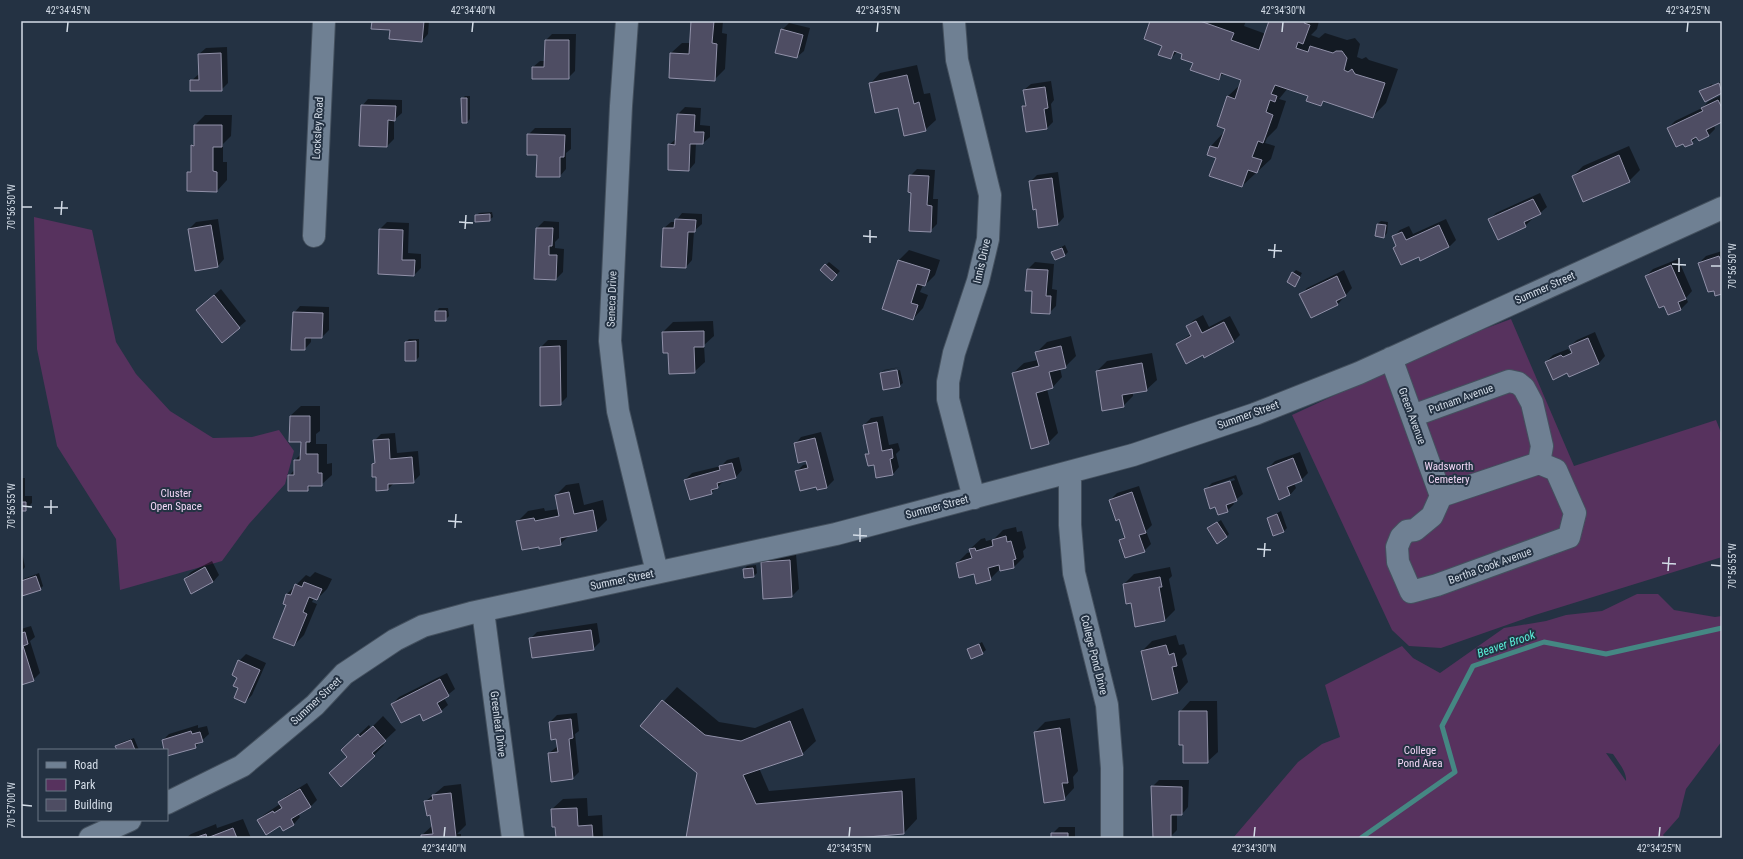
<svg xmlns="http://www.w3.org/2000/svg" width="1743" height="859" font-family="'Roboto Condensed',sans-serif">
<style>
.green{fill:#57325e;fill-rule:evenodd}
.shadow{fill:#0007;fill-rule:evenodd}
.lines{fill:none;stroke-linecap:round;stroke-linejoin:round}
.stream{stroke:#458783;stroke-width:5}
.building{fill:#4e4d63;stroke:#9191a9}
.minor-casing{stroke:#44505e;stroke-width:24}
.minor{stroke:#6f8093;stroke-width:22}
.ticks{fill:none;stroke:#d3dce7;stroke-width:1.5}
.labels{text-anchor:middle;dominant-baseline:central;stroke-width:4;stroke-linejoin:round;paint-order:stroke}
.street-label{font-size:11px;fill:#d3dce7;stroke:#243243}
.park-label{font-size:11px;fill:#f1d6f5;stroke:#243243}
.water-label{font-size:12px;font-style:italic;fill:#5aecd7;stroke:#243243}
.neatline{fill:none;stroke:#d3dce7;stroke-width:1.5}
.ticks-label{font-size:10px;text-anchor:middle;fill:#d3dce7}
</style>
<rect width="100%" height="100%" fill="#243243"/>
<!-- green -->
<path class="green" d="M34,217L92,230L116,342L136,374L170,411L213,438L252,437L279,430L294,451L285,484L249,524L222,561L120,590L116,539L57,446L37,349Z
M1511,319L1574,466L1716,420L1722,435V557L1535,615L1441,648L1409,646L1392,630L1292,415L1452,341Z
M1637,594H1658L1674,610L1715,617L1722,616V741L1686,789L1679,817L1663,835L1665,838H1233L1298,762L1322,744L1340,737L1325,685L1402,646L1413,658L1440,673L1504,628L1546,621L1566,615L1602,611ZM1606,753L1613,754C1618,762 1627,772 1626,781Z"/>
<!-- shadow -->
<path class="shadow" d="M373,21H429L428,34L422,41Z
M692,21H723L722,33L727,34L725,69L714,80L671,53L682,43H690Z
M1151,21H1246L1244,26L1266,34L1271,21H1319L1317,29L1311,35L1319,38L1325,33L1347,40L1355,38L1360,44L1357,57L1362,59L1366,57L1369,60L1398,69L1386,103L1372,117L1325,100L1321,105L1309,96L1288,88L1279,99L1286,101L1277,128L1267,138L1265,143L1275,146L1271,159L1242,186L1217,158L1208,154L1211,146L1224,132L1226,128L1218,125L1228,96L1241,84L1242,80L1224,73L1218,79L1183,53L1178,51L1171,58Z
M789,23L810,28L804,51L797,57L782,30Z
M552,34H576L575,71L568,78L533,67L540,61H545L546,40Z
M227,47L228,83L221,90L191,81L199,74V54L206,48Z
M917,65L924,94L930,93L936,120L925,130L870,84L880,73Z
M1051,81L1054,100L1051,104L1053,122L1047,128L1023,107L1026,103L1024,90L1031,84Z
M1722,81V92L1706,101L1701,91L1712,84L1713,86Z
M1722,95V121L1714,125L1715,129L1709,135L1699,140L1698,137L1686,146L1668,128L1675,121L1702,108L1709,101Z
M465,96H470V119L467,122L462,99Z
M368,99L402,100V113L394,120V139L387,146L362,106Z
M685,107L701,108L700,125L710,126V137L703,143H696L695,163L689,170L669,145L677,138L678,114Z
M205,115H232L231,136L223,144V162H227V180L217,191L188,190V173L192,169V146L195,142V125Z
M535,128H571V149L566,153V169L560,176L538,154L528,135Z
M1629,146L1640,170L1629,181L1573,176L1583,166Z
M917,169L935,170L933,199H938L937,224L930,231L912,192L910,176Z
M1058,172L1064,217L1058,224L1037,208L1030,182L1037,175Z
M1540,193L1547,207L1540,213L1531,217L1532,219L1525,226L1490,219L1496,213Z
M492,212L493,217L489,220L476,216L479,213Z
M682,213L702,214V224L694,231L692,260L686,267L664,228L671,222H675Z
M218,219L224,259L218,266L189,229L196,222Z
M1446,219L1456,240L1449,247L1421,259L1419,256L1394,248L1397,245L1393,237L1400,230L1409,226L1413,234Z
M544,221L559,222V238L555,242V248L564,249L563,272L556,279L537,228Z
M1381,221L1388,222L1387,233L1384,237L1376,236L1377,224Z
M387,222L409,223L408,253L421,254V268L414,275L379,273L380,229Z
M1065,245L1068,252L1065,255L1052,252Z
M909,250L940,260L935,275L925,285H923L920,292L928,295L923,308L913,319L899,260Z
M1722,251V293L1714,289L1699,263L1706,256Z
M1678,259L1692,291L1686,298L1688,302L1681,309L1668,314L1646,276L1653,269Z
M829,262L840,271L835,276L826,265Z
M1035,262L1054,264L1052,289L1057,290L1056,306L1049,313L1033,290L1028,269Z
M1296,270L1302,273L1295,286L1293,273Z
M1344,270L1352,288L1338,304L1301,295L1307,288Z
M221,289L246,321L239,327L197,310Z
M300,306L329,307V330L322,337H311V342L305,349L294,313Z
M439,308H448L449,316L445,320L436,312Z
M1203,315L1209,327L1230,316L1240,335L1233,342L1177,344L1191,334L1187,326L1194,320Z
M713,321L714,336L704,345L705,362L694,372L669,352L663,332L673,322Z
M1595,332L1605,356L1599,363L1569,376L1568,372L1546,362L1553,355L1568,349L1570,351L1572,350L1570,346L1577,340Z
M1071,336L1076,356L1065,367L1060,368L1062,377L1052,388L1047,389L1058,433L1048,443L1013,373L1024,363L1038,360L1036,353L1047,342Z
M409,339H419V357L416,360H406V342Z
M548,340H567V397L560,404L541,347Z
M1152,353L1157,380L1146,390L1133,392V396L1123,406L1097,371L1107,361Z
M900,367L883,371V373L900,370L903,383L899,386L881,373L884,370Z
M301,406H320V431L316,434V444H327V464L332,463V475L321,485H312L307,490L289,476L295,469V460L301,454L302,441L290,416Z
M883,416L889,445L898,443L900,450L896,454L899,467L893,474L874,463L867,455L870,452L864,425L871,418Z
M821,432L834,480L827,487L817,489V486L796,472L803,465L808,464L795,444L801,437Z
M395,433L397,453L418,451L420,475L413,482L394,483L388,489L377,476L373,464L376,461L374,441L381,434Z
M1300,452L1308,473L1301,480L1294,483L1296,488L1290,495L1268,468L1275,461Z
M739,457L742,470L736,477L725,480L711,493L685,480L692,473L721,466L727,460Z
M1236,475L1243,494L1233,502L1234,504L1227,511L1216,506L1205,490L1212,483ZM1234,478L1235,480L1212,488V486Z
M21,478H25V496H32V503L25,510H21Z
M579,483L584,505L603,500L607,520L597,530L569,536L560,544L518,521L528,511L544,508L545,511L559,509L556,495L566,485Z
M1139,486L1152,525L1146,531L1151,544L1144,551L1121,540L1125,536L1120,518L1110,500L1117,493Z
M1281,511L1287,528L1284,531L1268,518Z
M1221,520L1229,534L1226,537L1209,528Z
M1016,527L1017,532L1022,531L1026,548L1023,551L1024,557L1014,567L1001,568L990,579L974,573L957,563L967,553L971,552L970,549L981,539L985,538L986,541L994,539L1003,530Z
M21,547L25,567L21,572Z
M796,554L799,589L792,596L762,562L768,556Z
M212,561L219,575L213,582L185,579L191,572Z
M756,565L757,573L754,576L744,569L747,566Z
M1170,567L1172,576L1169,579L1175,610L1164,621L1132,602L1124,584L1134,574Z
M315,572L332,579L327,589L317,599L314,598L312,602L317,604L304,635L294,645L287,604V594L306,575L310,577Z
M39,573L43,586L40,589L23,595L21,580Z
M597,623L600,642L593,649L530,639L537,632Z
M31,626L35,637L30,641L40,673L33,680L21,684V629Z
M1176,635L1179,645L1184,644L1187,654L1182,659L1188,682L1178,693L1142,651L1152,641Z
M982,642L986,650L982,653L968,650Z
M246,654L266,663L252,695L245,702L238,677L239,661Z
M447,673L455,689L444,698L448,705L441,711L420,713L392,704L399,697Z
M677,687L719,722L755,728L803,708L816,741L802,754L759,768L769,791L915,778L917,819L904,833L844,838H687L698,773L641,726Z
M1190,701H1217L1218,752L1207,762L1184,744L1180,712Z
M577,713L579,731L575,734L579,772L573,778L549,753L558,746L557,738L550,722L557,715Z
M383,716L396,730L382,743L384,745L374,755L353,740L369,725L371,728Z
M1070,718L1078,771L1073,777L1074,788L1064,799L1035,732L1045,722Z
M198,725V728L207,726L209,734L195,747L167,755V750L163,740L169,734Z
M134,738L139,750H118L116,746L120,743Z
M1159,780H1189L1188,807L1182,814H1177V830L1170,837L1152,787Z
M307,783L317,800L311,806L298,814L300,817L294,824L284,830L280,825L258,820L265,814L280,804L279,802L286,796Z
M461,784L466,825L457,834H461V838H422V835L433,825L431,814L426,801L444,786Z
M587,798L588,816L602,815L603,838H556L552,809L563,799Z
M243,819L251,838H186L191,834L216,824L217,828Z
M1059,827H1075V838H1052V834Z"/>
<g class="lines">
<!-- stream -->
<path class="stream" d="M1361,838L1455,772L1442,726L1473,666L1544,642L1606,654L1722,628"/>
</g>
<!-- building -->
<path class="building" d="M372,21H424L422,42L389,39L390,30L371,29Z
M691,21H714L712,43L717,44L715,81L669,78L670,53L689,54Z
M1150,21H1200L1234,33L1231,40L1259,50L1269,21H1305L1304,23L1310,25L1303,44L1298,42L1296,48L1308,52L1310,46L1333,53L1336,51H1342L1347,58L1344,70L1348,72L1352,69L1355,74L1385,83L1373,118L1323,101L1321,106L1306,101L1308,96L1275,85L1271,94L1277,96L1275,102L1270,100L1266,112L1273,115L1263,143L1258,141L1252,157L1262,160L1257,173L1248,170L1242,187L1209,176L1216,158L1207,155L1210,146L1218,148L1225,129L1217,126L1227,96L1235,99L1241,80L1221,73L1219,80L1190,70L1193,63L1181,59L1182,54L1174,51L1171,59L1158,55L1162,46L1144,39Z
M781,29L803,35L797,58L775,53Z
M545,40H569V79H532V67H544Z
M221,53L222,91H190V80H199L198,54Z
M907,75L914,104L919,102L926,131L904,136L898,108L875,113L869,83Z
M1719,83L1722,93L1705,102L1699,91Z
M1045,87L1048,108L1044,109L1047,129L1026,132L1022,106H1026L1023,90Z
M461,98H467V123H462Z
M1718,100L1722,108V122L1706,130L1709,136L1699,141L1696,137L1691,140L1693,144L1685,147L1683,144L1676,147L1667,128L1703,111L1701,108Z
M361,105L396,106L395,121L388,120L387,147L359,146Z
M677,114L695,115L694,132H704L703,144H690L689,171L668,170V144L675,145Z
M194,125H222V147H213V171L217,172V192L187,191V172H191V145L194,146Z
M527,134L565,135L564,157H560V177H536L537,155H527Z
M1619,155L1630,182L1583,202L1572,176Z
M909,175L929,176L927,205L932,206L931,232L909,231L911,193L908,192Z
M1052,178L1058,225L1038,228L1036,209L1033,210L1029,181Z
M1533,199L1541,214L1524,222L1526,227L1498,240L1488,219Z
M490,214V221L475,222V215Z
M675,219L696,220L695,232H688L686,268L661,267L663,228H674Z
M1377,224L1386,225L1384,238L1375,236Z
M211,225L218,267L195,271L188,229Z
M1439,225L1449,247L1420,261L1419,257L1401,265L1393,248L1396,246L1392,236L1402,232L1406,240Z
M536,228H553L552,246H549V255H557L556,280L534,279Z
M379,229L403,230L402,260H415L414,276L378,274Z
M1062,248L1065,256L1055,260L1051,252Z
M1719,256L1722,264V294L1715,296L1714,291L1708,292L1698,263Z
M898,260L930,270L925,286L917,284L911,303L918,305L913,320L882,309Z
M825,264L837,275L832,281L820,270Z
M1671,265L1686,299L1678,302L1681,310L1668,315L1664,306L1659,308L1645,276Z
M1027,269L1048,270L1046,296H1051L1050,314L1031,313L1032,291H1025Z
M1292,272L1300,277L1295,287L1287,282Z
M1337,276L1346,296L1336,301L1338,305L1311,318L1299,294Z
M214,295L240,328L222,343L196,310Z
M435,311H446V321H435Z
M293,312L323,313L322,338H305V350H291Z
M1196,321L1202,333L1224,322L1234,342L1204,358L1203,355L1186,364L1176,344L1191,336L1186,326Z
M704,331V347H694L695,373L669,374L668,353H663L662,332Z
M1588,338L1599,364L1569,377L1567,373L1553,380L1545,362L1561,355L1563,357L1572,353L1569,346Z
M416,341V361H405V342Z
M560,346L561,405L540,406V347Z
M1061,346L1066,368L1049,372L1053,388L1036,393L1049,444L1031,449L1012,373L1039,366L1035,352Z
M1142,363L1147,391L1122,395L1124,407L1102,411L1096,371Z
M897,370L900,387L883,390L880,373Z
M290,416H310V442H306V454H318V473H322V486H308V491H288V475H294V460H300L301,442H289Z
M877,422L882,451L892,449L893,458L890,459L893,475L876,478L874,465L868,466L865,454H869L863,425Z
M815,438L827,488L817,490L816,487L800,491L795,471L808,468L806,461L798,463L794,443Z
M389,439L390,459L412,457L414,483L388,484V490L376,491V477H372V464L375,463L373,440Z
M1293,458L1302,481L1287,487L1290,495L1279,500L1267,468Z
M732,463L736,478L717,483L718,488L711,490L712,494L690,500L684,480L720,470L719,466Z
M1230,481L1237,501L1226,505L1228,512L1218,515L1215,507L1210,509L1204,489Z
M569,492L574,514L593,510L597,531L560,538L561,545L539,549V547L522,550L516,521L534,518L535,521L559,516L555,495Z
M1132,492L1146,533L1139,535L1145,552L1125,558L1119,540L1125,538L1119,519L1116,521L1109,500Z
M21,502H26V511H21Z
M1277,514L1284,532L1273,536L1267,518Z
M1217,522L1227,537L1217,544L1207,528Z
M1006,536L1007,542L1011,541L1016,559L1013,560L1014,568L1000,571L999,565L988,568L991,580L976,584L974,574L959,578L956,563L972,558L969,549L975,548L976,551L993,546L992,540Z
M790,560L792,597L763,599L761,562Z
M205,567L213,582L191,594L184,579Z
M753,568L754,577L744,578L743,569Z
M36,576L41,590L22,596L21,581Z
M1160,577L1162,587H1159L1165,621L1135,627L1131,603L1126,604L1123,584Z
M304,582L322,589L317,600L309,597L303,612L307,614L294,646L273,638L286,605L283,604L286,594L291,595L295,584L302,587Z
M591,630L594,650L532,658L529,638Z
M25,632L28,644L23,646L34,681L21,685V633Z
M979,644L983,654L971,659L967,649Z
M1166,645L1169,655L1174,653L1177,666L1172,667L1178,693L1152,700L1141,651Z
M238,660L260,670L245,703L234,698L238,688L233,686L237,678L232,675Z
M440,679L449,696L437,703L442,712L423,721L420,714L401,723L391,704Z
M662,700L705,735L741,741L790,721L803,755L743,775L756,804L902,791L904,834L855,838H686L697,773L640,726Z
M1179,711H1207L1208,763H1183V745H1179Z
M571,719L573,738L569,739L573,779L551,782L548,753L558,752L556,739L551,740L549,722Z
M373,726L386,741L372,753L375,756L341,787L329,773L347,757L341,750L358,734L360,737Z
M1060,728L1068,783H1062L1065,800L1044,803L1034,732Z
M191,731L192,734L200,732L203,742L195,744L196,748L167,756V750H164L162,740Z
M131,740L135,750H117L115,746Z
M1151,786L1182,787V815H1171V838H1153Z
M300,789L311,807L291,819L294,825L283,831L280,826L266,835L257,820L273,811L274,813L282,808L278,802Z
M451,793L456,837L421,838V835L433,834L430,815L427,816L424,801L433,800L432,795Z
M577,808L578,826L592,825L593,838H556L555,827H552L551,809Z
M233,828L237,838H207Z
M1051,833H1068V838H1051Z
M206,834L207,838H194Z"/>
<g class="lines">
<!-- minor casing -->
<g class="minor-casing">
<path id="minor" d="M627,21L621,106L610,341L618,411L657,572
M954,22L957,60L990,195L988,239L978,281L954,353L948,382V399L974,498
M314,236L324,21
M1391,358L1441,496
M1412,416L1509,381L1518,383L1524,388L1532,403L1542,446L1539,463L1556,470L1575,513L1569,537L1437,585L1411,592L1398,562L1397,547L1401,537L1407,531L1415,530L1432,516L1441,496
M1070,472V525L1074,573L1107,705L1112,768V838
M1441,496L1539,463
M483,611L513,838
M167,803L242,766L315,705L344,674L395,640L423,626L471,613L836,534L1133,455L1255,414L1359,373L1722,208
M90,838L130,820"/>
</g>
<!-- minor -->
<use href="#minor" class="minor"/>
</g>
<!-- ticks -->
<path class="ticks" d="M67,32L68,22M472,32L473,22M877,32L878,22M1282,32L1283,22M1687,32L1688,22M22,207H32M54,208H68M61,215L62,201M459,222L473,223M465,229L466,215M863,236L877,237M870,243V230M1268,250L1282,251M1274,258L1275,244M1672,264L1686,265M1711,266H1721M1679,272V258M22,506L32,507M44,507H58M51,514V500M448,521L462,522M455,528L456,514M853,535L867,536M860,542V528M1257,549L1271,550M1264,557L1265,543M1662,563L1676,564M1711,565L1721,566M1668,571L1669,557M22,805L32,806M444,837L445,827M849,837L850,827M1254,837L1255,827M1659,837L1660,827"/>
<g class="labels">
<!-- street labels -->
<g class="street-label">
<text transform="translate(318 128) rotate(-87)">Locksley Road</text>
<text transform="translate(982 261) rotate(-77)">Innis Drive</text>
<text transform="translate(1545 288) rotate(-24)">Summer Street</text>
<text transform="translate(612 299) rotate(-88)">Seneca Drive</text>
<text transform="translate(1461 399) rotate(-20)">Putnam Avenue</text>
<text transform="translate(1248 415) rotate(-20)">Summer Street</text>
<text transform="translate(1412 416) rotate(70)">Green Avenue</text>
<text transform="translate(937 507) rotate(-15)">Summer Street</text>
<text transform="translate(1490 566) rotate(-20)">Bertha Cook Avenue</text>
<text transform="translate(622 580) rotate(-12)">Summer Street</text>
<text transform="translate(1094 655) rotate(76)">College Pond Drive</text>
<text transform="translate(316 701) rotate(-43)">Summer Street</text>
<text transform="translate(498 724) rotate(83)">Greenleaf Drive</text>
</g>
<!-- park labels -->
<g class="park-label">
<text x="1449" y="466">Wadsworth<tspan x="1449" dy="13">Cemetery</tspan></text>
<text x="176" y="493">Cluster<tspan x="176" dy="13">Open Space</tspan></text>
<text x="1420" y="750">College<tspan x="1420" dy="13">Pond Area</tspan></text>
</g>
<!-- water labels -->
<g class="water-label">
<text transform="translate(1506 644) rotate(-19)">Beaver Brook</text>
</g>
</g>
<!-- border -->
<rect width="1743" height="859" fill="none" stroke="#243243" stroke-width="44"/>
<!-- legend -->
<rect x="38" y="749" width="130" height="72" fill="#243243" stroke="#6a7685"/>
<rect x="46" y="762" width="20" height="6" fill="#6f8093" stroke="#6a7685"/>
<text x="74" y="769" font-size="12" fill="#d3dce7">Road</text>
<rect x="46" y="779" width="20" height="12" fill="#57325e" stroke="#6a7685"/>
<text x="74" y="789" font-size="12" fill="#d3dce7">Park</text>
<rect x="46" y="799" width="20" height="12" fill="#4e4d63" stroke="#6a7685"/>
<text x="74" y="809" font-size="12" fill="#d3dce7">Building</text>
<rect x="22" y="22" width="1699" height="815" class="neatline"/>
<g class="ticks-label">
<text x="68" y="14">42°34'45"N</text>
<text x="473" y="14">42°34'40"N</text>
<text x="878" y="14">42°34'35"N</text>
<text x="1283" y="14">42°34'30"N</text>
<text x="1688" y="14">42°34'25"N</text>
<text transform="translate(11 207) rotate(-90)" y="4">70°56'50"W</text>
<text transform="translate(1732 266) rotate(-90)" y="4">70°56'50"W</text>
<text transform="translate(11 506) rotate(-90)" y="4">70°56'55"W</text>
<text transform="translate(1732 566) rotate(-90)" y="4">70°56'55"W</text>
<text transform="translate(11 805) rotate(-90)" y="4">70°57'00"W</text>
<text x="444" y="852">42°34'40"N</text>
<text x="849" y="852">42°34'35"N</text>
<text x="1254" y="852">42°34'30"N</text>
<text x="1659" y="852">42°34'25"N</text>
</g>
</svg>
